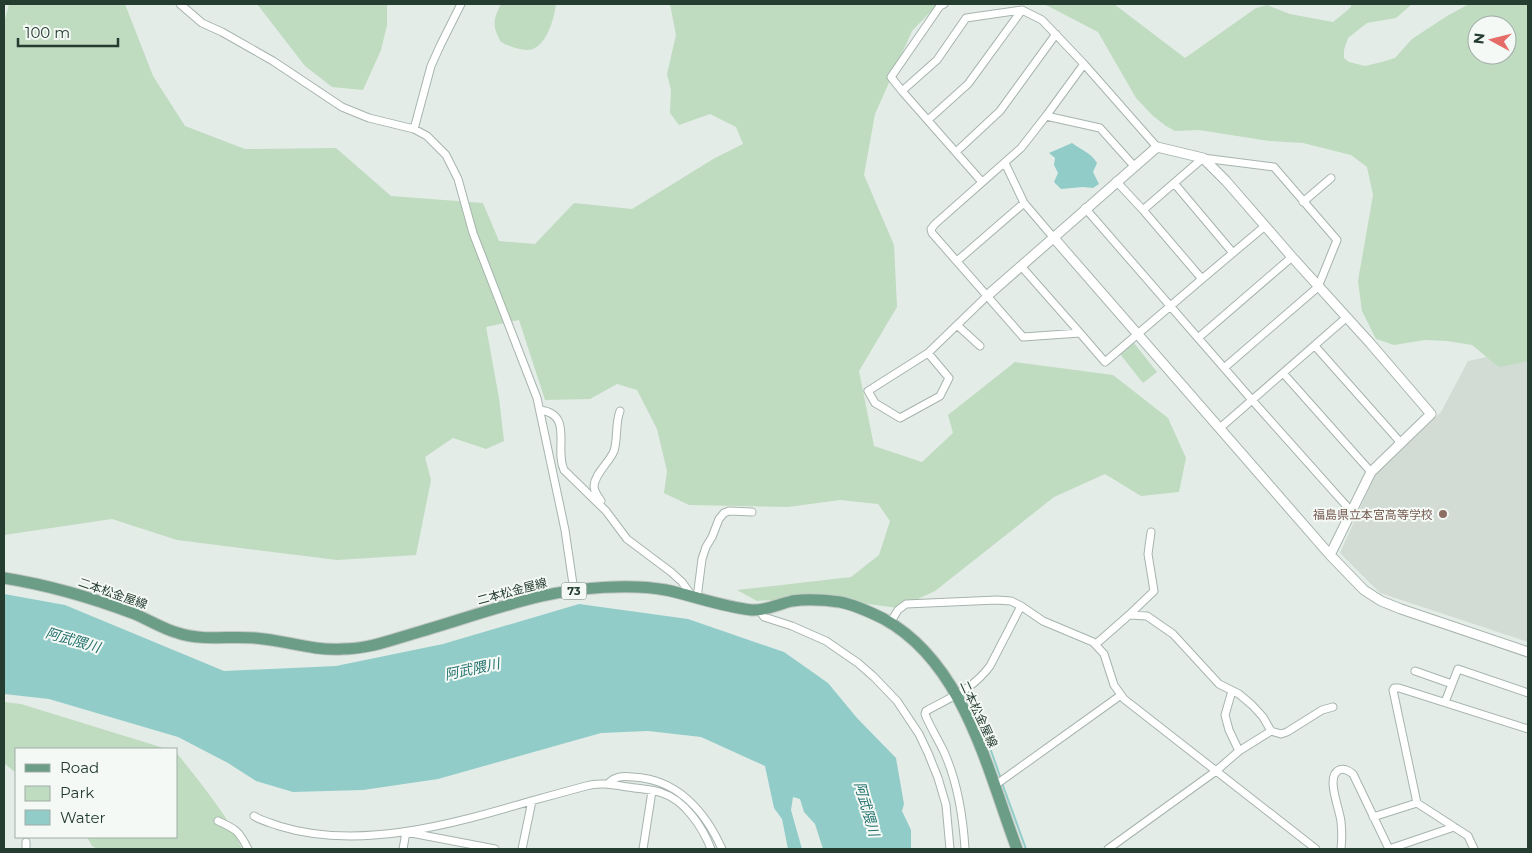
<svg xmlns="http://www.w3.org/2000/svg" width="1532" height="853" font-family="Montserrat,'Noto Sans JP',sans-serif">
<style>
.built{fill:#d2dcd5}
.green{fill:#bfdbc0;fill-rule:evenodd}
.water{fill:#91ccc9}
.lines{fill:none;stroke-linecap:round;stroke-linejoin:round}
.stream{stroke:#91ccc9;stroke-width:2}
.minor-casing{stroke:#a7b4ad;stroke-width:9}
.tertiary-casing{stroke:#a7b4ad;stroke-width:11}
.primary-casing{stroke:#c2c8c5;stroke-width:13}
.minor{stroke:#fff;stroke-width:7}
.tertiary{stroke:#fff;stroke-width:9}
.primary{stroke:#6c9d87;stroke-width:11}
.education-dot{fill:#8d6e63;stroke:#f4f9f5;stroke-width:2}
.labels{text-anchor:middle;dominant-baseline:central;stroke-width:4;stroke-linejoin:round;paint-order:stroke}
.shield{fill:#f4f9f5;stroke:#63756c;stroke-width:1}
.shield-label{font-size:11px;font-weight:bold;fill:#253c31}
.education-label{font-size:12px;fill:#785e54;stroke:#f4f9f5;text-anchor:end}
.street-label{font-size:12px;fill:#253c31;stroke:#f4f9f5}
.water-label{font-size:14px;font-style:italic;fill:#24726f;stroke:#f4f9f5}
</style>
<rect width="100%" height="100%" fill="#e4ece7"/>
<!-- built -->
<path class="built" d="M1528,348V642L1380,593L1340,553L1375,475L1441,412L1468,361Z"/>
<!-- green -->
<path class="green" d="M9,4H125L153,76L185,126L245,149L336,148L391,196L483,203L499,241L535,244L574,203L632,209L715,158L743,144L736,127L710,114L679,125L670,113L671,90L667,74L676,35L670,4H938L912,31L875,114L864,175L894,245L897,307L859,371L874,446L922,462L953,433L948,415L1015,362L1113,375L1168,418L1186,458L1179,492L1141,496L1105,474L1054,497L935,591L898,608L815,597L757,601L737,590L851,577L879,555L890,521L878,504L840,500L788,507L689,505L664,493L667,471L657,429L637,390L617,384L590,399L545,400L519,320L486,327L499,398L504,441L486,449L453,438L425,457L431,480L416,555L337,560L177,540L112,519L4,535V23Z
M257,4H387V25L381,50L363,90L332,87L305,66Z
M501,4H556C554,19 546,50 527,50C518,50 509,46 501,42C492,26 493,20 501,4Z
M1044,4H1114L1185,58L1256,8L1267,5L1290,14L1333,22L1350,8L1352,4H1412L1396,18L1367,23L1348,38L1344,50V58L1349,62L1365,66L1382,62L1395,58L1412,39L1447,16L1469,4H1528V361L1500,367L1495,364L1472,345L1447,341L1425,340L1394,345L1376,339L1362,311L1358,281L1373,195L1367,167L1351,155L1303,143L1269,141L1199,130L1175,131L1166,126L1153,116L1136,98L1098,32ZM1477,25H1507V55H1477Z
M1134,343L1157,372L1143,383L1120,354Z
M4,702L21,704L167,749H16V773L4,763Z
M176,752C200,783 227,813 242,849H97L92,846L87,837H176Z"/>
<!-- water -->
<path class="water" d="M1072,143C1083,151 1090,152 1097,163L1093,172L1099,184L1093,188L1083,187L1061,189L1054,182L1058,173L1054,165L1055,158L1049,153Z
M4,594L65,605L224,671L336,666L443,644L579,604L688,619L784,652L828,683L857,718L896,758L904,804L902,811L911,830V849H823L815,824L804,812L800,799L793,797L791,810L802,849H788L782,819L774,808L765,766L701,737L648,731L601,733L438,779L363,790L293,792L256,781L228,763L178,737L49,699L4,694Z"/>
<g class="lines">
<!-- stream -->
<path class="stream" d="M971,694L1001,779
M1002,783L1026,849"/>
<!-- minor casing -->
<g class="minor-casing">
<path id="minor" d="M180,4L202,23L222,32L273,61L342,107L369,118L414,129L427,136L446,155L458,179L473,233L537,398L565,530L574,591
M1084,64L1046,116L1021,148L935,224L931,229L932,233L1023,337L1080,333L1105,362L1202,279L1143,210L1203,158L1274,167L1337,240L1318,287L1224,368
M902,91L891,77L940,6L944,4
M1046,116L1100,128L1134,166
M928,120L968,84L1022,10
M414,129L431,66L440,46L461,4
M956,152L1000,111L1056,34
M1005,163L1024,203L1053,237
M1116,181L1143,210
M982,182L902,91L937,60L966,18L1022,10L1042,20L1084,64L1157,147
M1174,183L1233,253
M1303,202L1331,178
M1085,208L1252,400L1351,511
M957,261L1024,203
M1021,266L1080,333
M1202,279L1265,226
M957,325L980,346
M1198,338L1292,257
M1315,346L1401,443
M928,353L949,378L940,396L900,418L875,403L868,391L928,353L987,296
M1283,373L1371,472
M540,410C574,414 554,449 564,470L606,511L627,539L671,572L682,582L692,596
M1220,428L1347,317
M601,501C598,496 594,492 594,486C595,473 609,463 614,451C618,438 615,424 620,411
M697,598L702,559L706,547L712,537L719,519L724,513L729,511L752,512
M759,610L764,617L792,626L826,641L858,663L874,677L897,701L919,734L928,753L938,778L946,805L950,849
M1129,615L1154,591L1148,554L1151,532
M890,623L898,610L906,604L997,600L1011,601L1021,606L1043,621L1093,642L1104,654L1114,685L1124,699L1316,849
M1096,644L1129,615L1147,616L1173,634L1219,684L1239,694L1252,705L1263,717L1271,731L1239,751L1216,771L1108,849
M1415,671L1452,684
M1232,691L1225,715L1229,730L1239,751
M1445,702L1458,669L1528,693
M1271,731L1281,734L1287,732L1322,710L1333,707
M608,784C614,776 623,776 633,777C677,779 705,811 722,849
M994,786L1121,695
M254,816C262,821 271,823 279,826C359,851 453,824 531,801C549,796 568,791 586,786C600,782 614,785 628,787C639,789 652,789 662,793C685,800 703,828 711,849
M1373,817L1417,803
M218,821C236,829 239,831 248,849
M26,842V849
M403,849L406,832L495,849
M522,849L532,801
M643,849L652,791
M965,849C963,816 958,783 944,752C938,739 930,727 925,714L926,711C951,697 972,690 990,666L1021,606
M1341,849C1342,840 1342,831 1341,822C1340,809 1325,777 1339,770C1345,768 1349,771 1353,774L1389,849
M1389,849L1454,827
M1474,849L1468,836L1417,803L1393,690L1394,688H1399L1528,729"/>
</g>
<!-- tertiary casing -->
<g class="tertiary-casing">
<path id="tertiary" d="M1053,237L1330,555L1364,590L1381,601L1401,609L1528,652
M987,296L1157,147L1203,158L1226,181L1292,257L1370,343L1431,414L1371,472L1330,555"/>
</g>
<!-- primary casing -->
<g class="primary-casing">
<path id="primary" d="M4,578C48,585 93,598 135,614C149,620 163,629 178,633C202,641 229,636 255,638C284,640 312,651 342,649C366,649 389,641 412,634C455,622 498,606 542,596C578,588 629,583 666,590C694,596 723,607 752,610C765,611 779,604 792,601C807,599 825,600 840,602C855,605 870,612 884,619C964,663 987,769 1017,849"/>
</g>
<!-- minor -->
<use href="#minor" class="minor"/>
<!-- tertiary -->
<use href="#tertiary" class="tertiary"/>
<!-- primary -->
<use href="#primary" class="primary"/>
</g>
<!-- markers -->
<circle class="education-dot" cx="1443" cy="514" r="5"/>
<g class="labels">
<!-- shield labels -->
<rect class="shield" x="561.5" y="582.5" width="25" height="17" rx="4"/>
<g class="shield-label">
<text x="574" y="591">73</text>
</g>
<!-- education labels -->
<g class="education-label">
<text x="1433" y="514">福島県立本宮高等学校</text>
</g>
<!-- street labels -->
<g class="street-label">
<text transform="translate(512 591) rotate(-15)">二本松金屋線</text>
<text transform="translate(113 593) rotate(19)">二本松金屋線</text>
<text transform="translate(979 714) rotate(65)">二本松金屋線</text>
</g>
<!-- water labels -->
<g class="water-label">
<text transform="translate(73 640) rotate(16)">阿武隈川</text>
<text transform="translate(472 669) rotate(-12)">阿武隈川</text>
<text transform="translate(867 809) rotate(74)">阿武隈川</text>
</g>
</g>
<!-- border -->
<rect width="1532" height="853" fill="none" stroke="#253c31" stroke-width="10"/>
<!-- legend -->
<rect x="15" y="748" width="162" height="90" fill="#f4f9f5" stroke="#a1ada7"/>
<rect x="25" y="764" width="25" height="8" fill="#6c9d87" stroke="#a1ada7"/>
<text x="60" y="773" font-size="15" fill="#253c31">Road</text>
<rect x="25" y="786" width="25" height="15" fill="#bfdbc0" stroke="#a1ada7"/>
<text x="60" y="798" font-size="15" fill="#253c31">Park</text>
<rect x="25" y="810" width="25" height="15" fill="#91ccc9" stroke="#a1ada7"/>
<text x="60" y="823" font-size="15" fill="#253c31">Water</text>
<!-- north arrow -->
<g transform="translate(1492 40) rotate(277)"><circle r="24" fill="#f4f9f5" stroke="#a1ada7"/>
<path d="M0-4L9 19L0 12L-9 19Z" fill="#e56d68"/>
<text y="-8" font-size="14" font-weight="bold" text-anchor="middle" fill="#253c31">N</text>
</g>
<!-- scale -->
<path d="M18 38v8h100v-8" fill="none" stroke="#253c31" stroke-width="2.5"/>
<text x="25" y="38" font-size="15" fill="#253c31" stroke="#f4f9f5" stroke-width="4" paint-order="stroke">100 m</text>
</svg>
